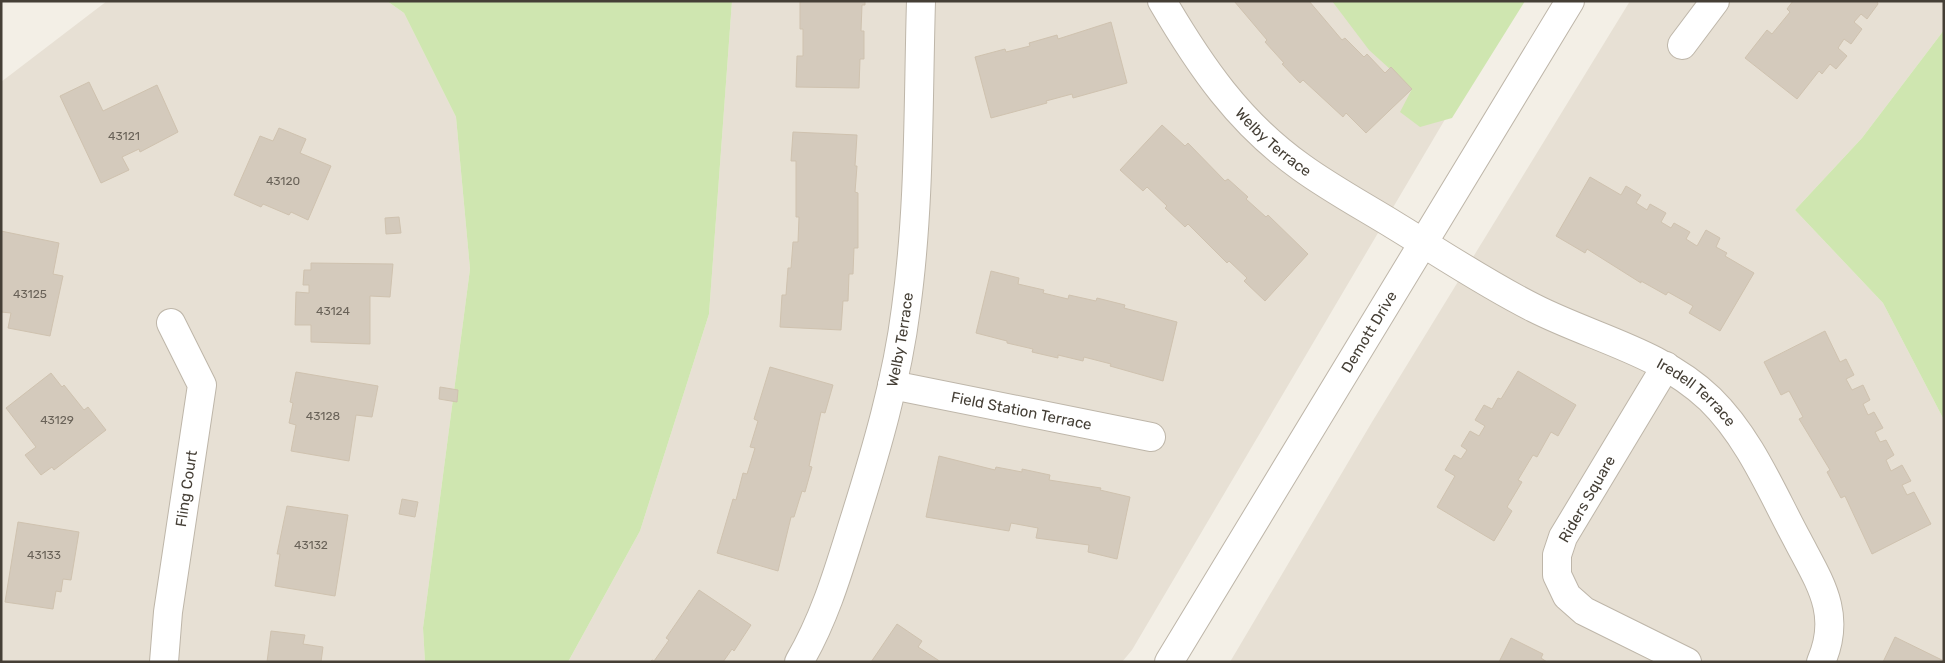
<svg xmlns="http://www.w3.org/2000/svg" width="1945" height="663" font-family="Rubik,sans-serif">
<style>
.residential{fill:#e7e0d4}
.green{fill:#cfe6b0}
.building{fill:#d4cabc;stroke:#cfc2af}
.lines{fill:none;stroke-linecap:round;stroke-linejoin:round}
.minor-casing{stroke:#beb6a9;stroke-width:30}
.minor{stroke:#fff;stroke-width:28}
.labels{text-anchor:middle;dominant-baseline:central;stroke-width:4.5;stroke-linejoin:round;paint-order:stroke}
.number-label{font-size:12px;fill:#696258}
.street-label{font-size:15px;fill:#453f36;stroke:#fff}
</style>
<rect width="100%" height="100%" fill="#f3efe6"/>
<!-- residential -->
<path class="residential" d="M107,1H387L404,13L456,117L470,269L423,628L425,662H1V82Z
M732,1H1382L1457,99L1132,650L1122,662H568L640,531L709,314Z
M1630,1H1944V30L1862,138L1795,210L1883,303L1944,420V662H1230L1372,422Z"/>
<!-- green -->
<path class="green" d="M387,1H732L709,314L640,531L568,662H425L423,628L470,269L456,117L404,13Z
M1332,1H1525L1452,118L1420,127L1400,112L1412,89L1369,50Z
M1944,30V420L1883,303L1795,210L1862,138Z"/>
<!-- building -->
<path class="building" d="M804,1H865V5H862L861,31H864V59H860L859,88L796,87L797,56H803V29H800V2Z
M1234,1H1309L1342,40L1345,38L1364,57L1367,54L1385,73L1391,67L1412,89L1366,133L1346,113L1343,117L1303,80L1300,83L1282,64L1284,63L1265,42L1267,40Z
M1793,1H1877L1878,4L1867,19L1861,14L1854,22L1862,29L1851,44L1844,39L1838,48L1847,56L1836,69L1830,64L1822,74L1819,71L1797,99L1745,58L1767,30L1772,34L1790,12L1787,9Z
M1111,22L1127,83L1073,98L1072,94L1046,101L1047,103L991,118L975,57L1005,49L1006,52L1030,46L1029,43L1057,35L1058,39Z
M89,82L103,111L157,85L178,132L140,152L139,149L122,157L129,170L101,183L60,96Z
M1162,125L1185,146L1188,143L1225,181L1228,179L1248,197L1246,199L1266,217L1268,215L1308,254L1265,301L1244,281L1247,278L1229,261L1227,263L1188,224L1185,227L1165,208L1167,206L1147,187L1143,191L1120,170Z
M279,128L306,139L300,153L331,166L308,220L291,212L289,215L263,204L261,207L234,195L260,136L273,141Z
M793,132L857,135L855,166H857L855,192L858,193V248H854L853,274H849L848,301H843L841,330L780,327L782,295H786L788,268H791L793,242H798L799,217H796V161H791Z
M1590,177L1621,195L1626,186L1641,195L1636,203L1647,210L1650,204L1666,213L1661,222L1671,228L1674,223L1690,232L1686,239L1697,246L1706,230L1720,238L1716,247L1727,253L1725,256L1754,273L1720,331L1689,313L1693,306L1668,292L1666,295L1641,281V283L1587,249L1585,253L1556,236Z
M399,217L401,233L386,234L385,218Z
M1,231L59,243L53,274L63,276L50,336L8,328L11,313L1,312Z
M311,263L393,264L390,297L370,296V344L311,342V325H295L296,292L309,293V285H303L304,270H311Z
M991,271L1019,278L1018,284L1044,290L1043,293L1068,299L1069,295L1096,301L1097,298L1125,305L1124,308L1177,322L1163,381L1110,366L1111,364L1084,357L1083,361L1058,355V358L1032,352L1033,349L1007,343V341L976,333Z
M1825,331L1840,362L1846,359L1854,375L1846,379L1852,390L1863,385L1870,400L1863,404L1868,415L1874,412L1883,428L1875,432L1880,442L1886,440L1894,455L1886,460L1891,471L1902,465L1911,481L1902,485L1907,495L1914,492L1931,524L1872,554L1845,496L1841,498L1827,472L1830,470L1799,419L1803,417L1789,391L1781,395L1764,362Z
M770,367L833,385L825,413L821,412L809,466L812,467L805,492L802,491L794,517H791L778,571L717,553L733,499L736,500L743,473L747,474L755,448L750,447L758,421L754,419Z
M1518,371L1576,405L1558,436L1551,432L1537,457L1533,455L1518,480L1522,482L1507,507L1512,511L1494,541L1437,507L1455,476L1445,470L1454,455L1461,459L1467,450L1461,446L1470,431L1479,436L1485,426L1475,420L1484,405L1492,409L1498,398L1501,399Z
M296,372L378,386L372,417L356,415L349,461L291,451L296,425L289,423L293,403L290,402Z
M51,373L62,387L64,385L84,410L88,407L106,430L54,470L52,467L41,475L25,455L36,447L6,408Z
M440,387L458,390L457,402L439,399Z
M939,456L995,470L996,467L1022,472V469L1050,475L1049,480L1101,488L1100,490L1130,497L1117,559L1088,552L1089,545L1036,538L1038,528L1011,523L1009,531L926,517Z
M402,499L418,502L415,517L399,514Z
M287,506L348,515L335,596L275,586L280,554H277Z
M18,522L79,532L71,580L63,579L61,592L56,591L53,609L5,602Z
M699,590L751,625L734,651L732,649L723,662H650L652,660L654,661L669,640L666,638Z
M897,624L922,641L918,647L941,662H871Z
M271,631L305,635L303,644L323,647L321,662H267Z
M1895,637L1944,661V662H1883Z
M1511,638L1543,654L1541,658L1547,662H1499Z"/>
<g class="lines">
<!-- minor casing -->
<g class="minor-casing">
<g id="minor">
<path id="s1" d="M1162,1C1200,66 1239,123 1301,167C1330,188 1363,206 1394,225C1440,253 1486,284 1534,308C1593,338 1661,352 1710,399C1750,438 1772,493 1798,541C1820,583 1842,614 1821,662"/>
<path d="M1682,45L1715,1"/>
<path d="M1666,366L1563,537L1557,555V575L1567,596L1584,611L1687,662"/>
<path id="s2" d="M892,385L1151,437"/>
<path id="s3" d="M164,662L168,612L202,385L171,323"/>
<path id="s4" d="M799,662C825,618 839,569 854,521C876,451 897,380 906,308C920,206 918,103 921,1"/>
<path id="s5" d="M1169,662L1570,1"/>
</g>
</g>
<!-- minor -->
<use href="#minor" class="minor"/>
</g>
<g class="labels">
<!-- number labels -->
<g class="number-label">
<text x="124" y="136">43121</text>
<text x="283" y="181">43120</text>
<text x="30" y="294">43125</text>
<text x="333" y="311">43124</text>
<text x="323" y="416">43128</text>
<text x="57" y="420">43129</text>
<text x="311" y="545">43132</text>
<text x="44" y="555">43133</text>
</g>
<!-- street labels -->
<g class="street-label">
<text stroke="none"><textPath href="#s1" startOffset="181">Welby Terrace</textPath></text>
<text stroke="none"><textPath href="#s5" startOffset="386">Demott Drive</textPath></text>
<text stroke="none"><textPath href="#s4" startOffset="339">Welby Terrace</textPath></text>
<text stroke="none"><textPath href="#s1" startOffset="675">Iredell Terrace</textPath></text>
<text stroke="none"><textPath href="#s2" startOffset="132">Field Station Terrace</textPath></text>
<text stroke="none"><textPath href="#s3" startOffset="175">Fling Court</textPath></text>
<text transform="translate(1587 499) rotate(-60)">Riders Square</text>
</g>
</g>
<!-- border -->
<rect width="1945" height="663" fill="none" stroke="#453f36" stroke-width="5"/>
</svg>
